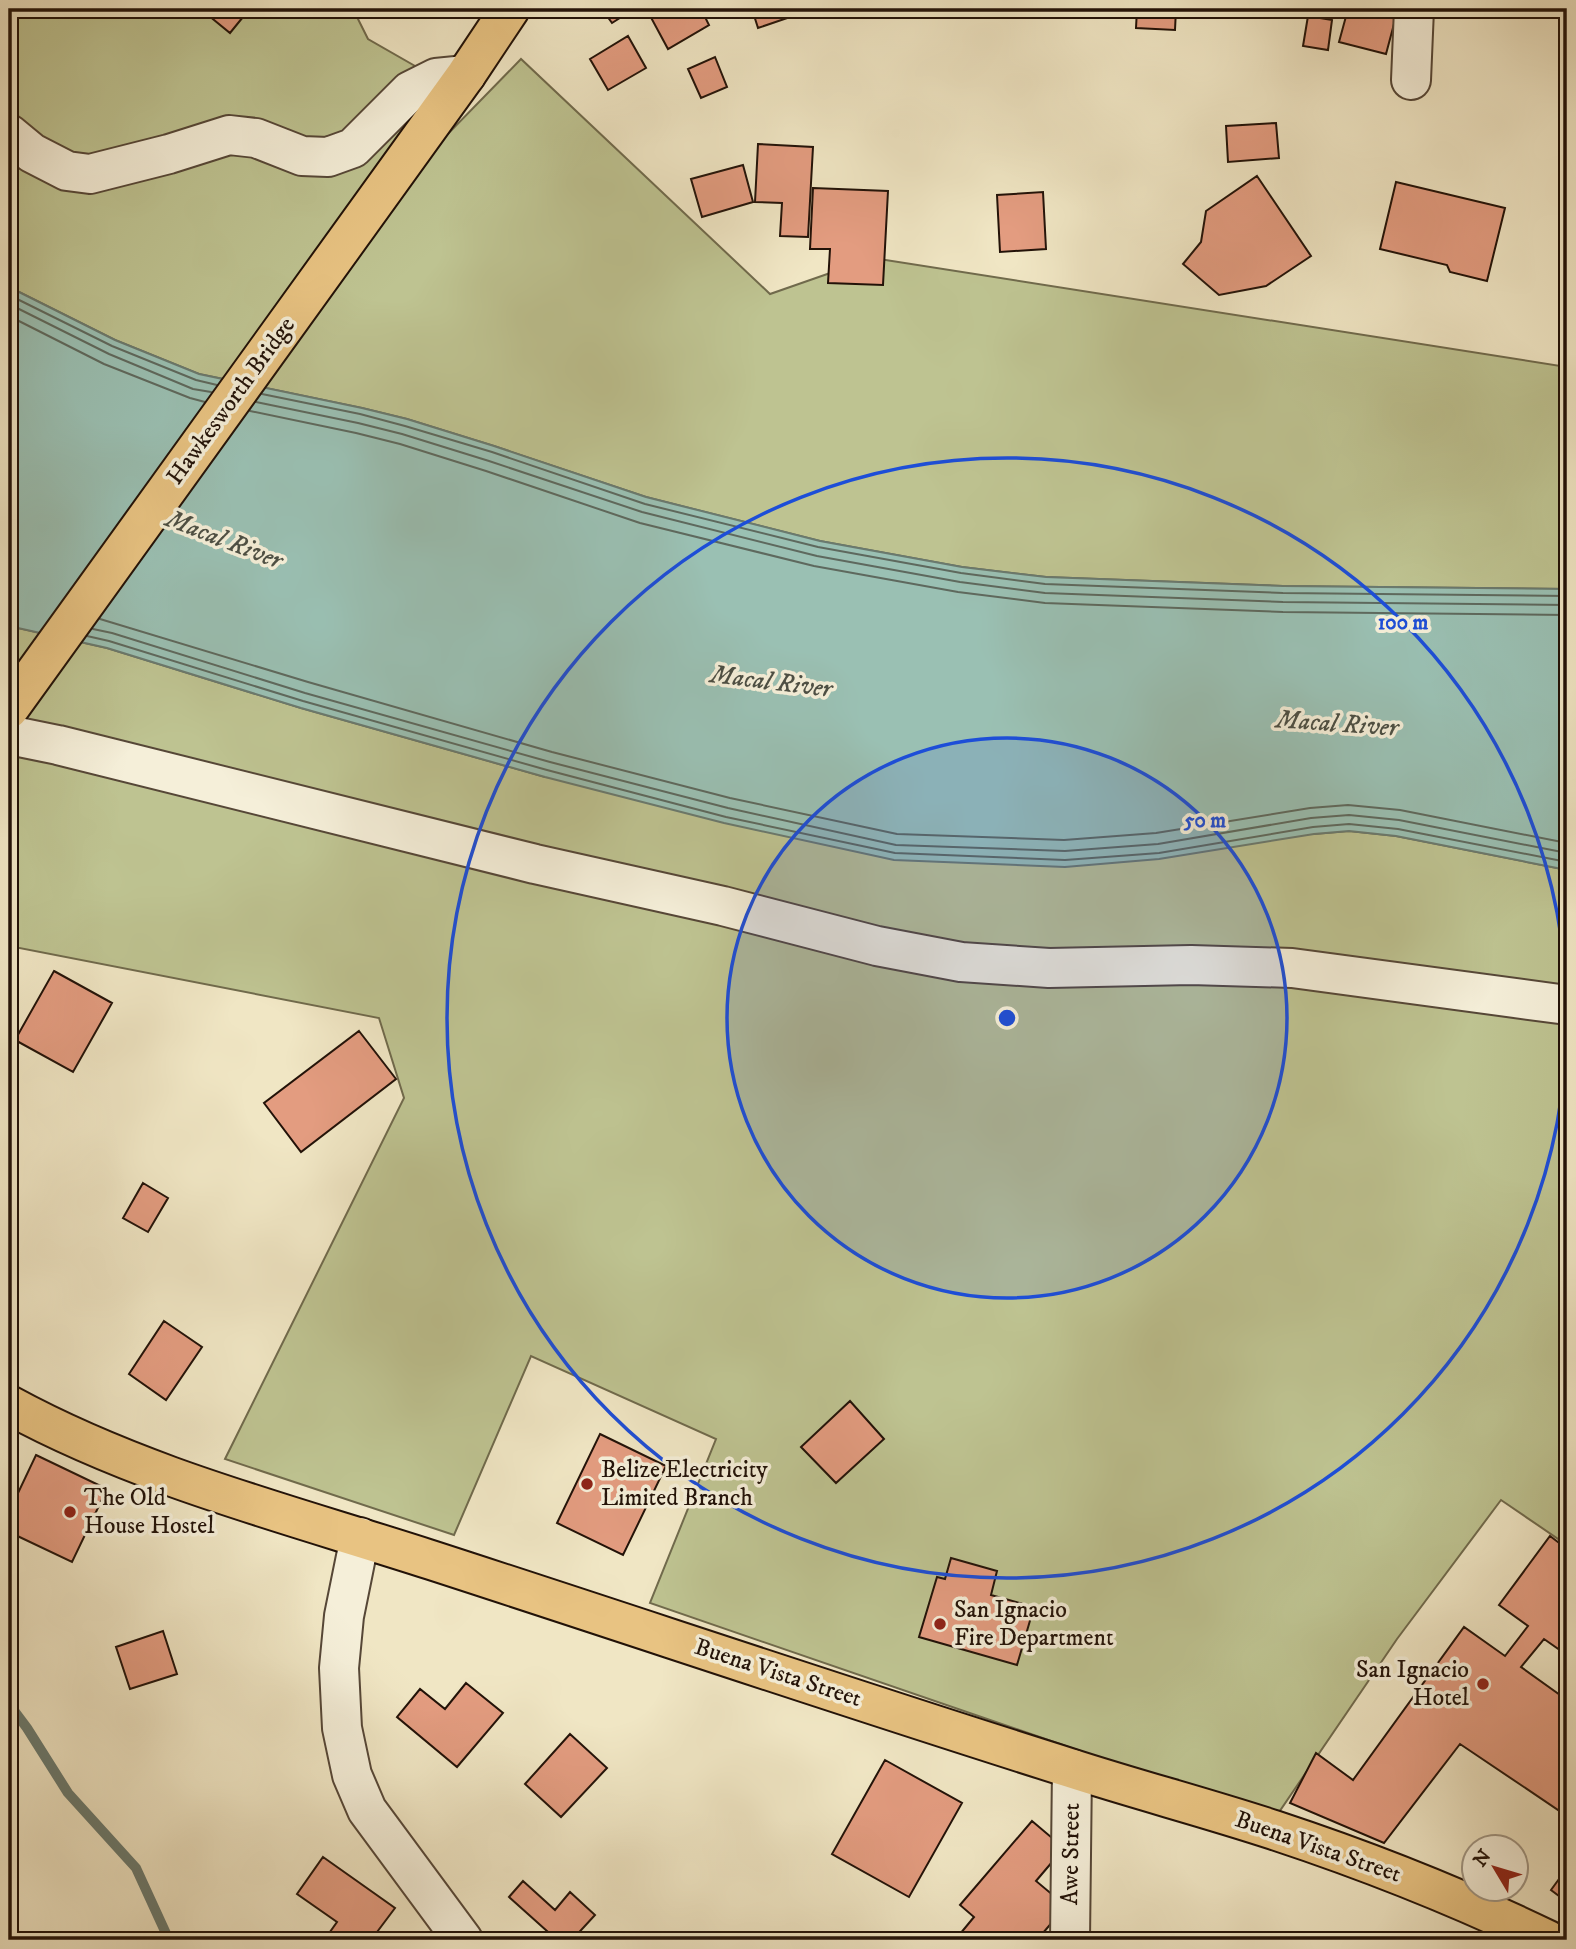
<svg xmlns="http://www.w3.org/2000/svg" width="1576" height="1949" font-family="'IM FELL DW Pica',serif">
<style>
.green{fill:#bec391;stroke:#706a4c;stroke-width:2}
.water{fill:#9ac0b3;stroke:#6a7a6f;stroke-width:2}
.lines{fill:none;stroke-linecap:round;stroke-linejoin:round}
.shore{stroke:#5e695e;stroke-width:2}
.stream{stroke:#6a7a6f;stroke-width:10}
.building{fill:#e39c80;stroke:#221208;stroke-width:2}
.minor-casing{stroke:#564737;stroke-width:42}
.major-casing{stroke:#221208;stroke-width:42}
.minor{stroke:#f5efd9;stroke-width:38}
.major{stroke:#e8c382;stroke-width:38}
.ring{fill:none;stroke:#1d4ed8;stroke-width:3.5}
.poi-dot{fill:#8f2418;stroke:#f5efd9;stroke-width:2.5}
.labels{text-anchor:middle;dominant-baseline:central;stroke-width:7;stroke-linejoin:round;paint-order:stroke}
.street-label{font-size:24px;fill:#221208;stroke:#f5efd9}
.poi-label{font-size:24px;fill:#221208;stroke:#f5efd9;text-anchor:start}
.water-label{font-size:26px;font-style:italic;fill:#4c4f44;stroke:#f5efd9}
.centre{fill:#1d4ed8;stroke:#f5efd9;stroke-width:3.5}
.ring-label{font-size:21px;text-anchor:middle;font-weight:bold;fill:#1d4ed8;stroke:#f5efd9;stroke-width:7;stroke-linejoin:round;paint-order:stroke}
</style>
<rect width="100%" height="100%" fill="#f0e6c4"/>
<filter id="stains"><feTurbulence type="fractalNoise" baseFrequency=".00286" numOctaves="4"/><feColorMatrix values="0 0 0 0 .2 0 0 0 0 .09 0 0 0 0 .02 0 0 0 .5 -.17"/></filter>
<radialGradient id="worn" r=".72"><stop offset=".6" stop-color="#630" stop-opacity="0"/><stop offset="1" stop-color="#630" stop-opacity=".3"/></radialGradient>
<!-- green -->
<path class="green" d="M9,9H353L368,39L436,78L412,115L443,139L521,59L770,294L873,258L1567,367V589L1283,586L1046,577L962,567L820,541L646,497L494,446L407,419L362,408L199,374L115,340L9,287Z
M9,626L107,648L301,708L545,777L1314,834L1349,831L1396,836L1567,870V1545L1501,1500L1397,1639L1275,1818L650,1603L716,1439L531,1356L454,1535L225,1459L404,1098L379,1018L9,946Z"/>
<!-- water -->
<path class="water" d="M9,287L115,340L199,374L362,408L407,419L494,446L646,497L820,541L962,567L1046,577L1283,586L1567,589V870L1396,836L1349,831L1314,834L1159,859L1065,867L894,860L724,823L545,777L301,708L107,648L9,626Z"/>
<g class="lines">
<!-- shore -->
<path class="shore" d="M9,295L112,346L196,380L217,385
M9,304L109,354L193,389L211,392
M9,316L104,364L190,398L205,402
M262,394L360,414L405,426L492,452L645,504L818,547L961,573L1045,584L1283,593L1567,596
M256,402L358,423L402,434L489,461L642,512L817,556L960,582L1045,593L1283,602L1567,605
M250,411L356,433L400,444L486,471L640,523L814,566L958,592L1045,603L1283,612L1567,615
M100,619L308,682L552,752L730,798L897,834L1064,840L1156,833L1310,808L1348,805L1400,810L1567,843
M93,629L112,633L305,693L550,762L728,808L896,845L1065,851L1158,844L1311,818L1349,815L1399,820L1567,853
M87,636L109,641L303,701L547,770L726,817L895,853L1065,860L1159,853L1313,827L1349,824L1398,829L1567,862"/>
<!-- stream -->
<path class="stream" d="M9,1704L27,1728L68,1793L136,1868L169,1940"/>
</g>
<!-- building -->
<path class="building" d="M205,9H234L243,17L230,33L203,11Z
M602,9H634L612,23Z
M654,9H710L703,13L709,25L668,49L648,12Z
M752,9H807L808,11L758,28Z
M1137,9H1176L1175,30L1136,28Z
M1348,9H1398L1386,54L1339,42Z
M1308,16L1332,20L1328,50L1303,46Z
M628,36L646,68L608,90L590,59Z
M715,57L727,87L701,98L688,69Z
M1276,123L1279,158L1228,162L1226,126Z
M758,144L813,147L808,237L780,236L782,203L755,202Z
M743,165L753,202L702,217L691,179Z
M1257,176L1311,256L1266,286L1219,295L1183,264L1201,242L1206,211Z
M1396,182L1505,208L1487,281L1450,272L1447,265L1380,249Z
M813,188L888,191L883,285L828,283L830,249H810Z
M1043,192L1046,249L1000,252L997,195Z
M54,971L112,1003L73,1072L15,1040Z
M359,1031L396,1079L301,1152L264,1103Z
M143,1183L168,1198L148,1232L123,1218Z
M164,1321L202,1347L166,1400L129,1374Z
M850,1401L884,1439L836,1483L801,1447Z
M600,1434L666,1466L623,1555L557,1523Z
M36,1455L107,1489L72,1562L9,1532V1512Z
M1550,1536L1567,1549V1655L1544,1639L1521,1667L1567,1700V1816L1460,1744L1384,1843L1290,1803L1316,1753L1353,1780L1464,1627L1505,1656L1528,1626L1499,1605Z
M951,1558L997,1571L991,1595L1034,1607L1017,1665L919,1637L937,1577L945,1579Z
M163,1631L177,1674L130,1689L116,1647Z
M466,1683L503,1713L457,1767L397,1717L420,1689L445,1709Z
M570,1734L607,1768L561,1817L525,1784Z
M885,1760L962,1803L909,1897L832,1854Z
M1032,1821L1064,1848L1036,1881L1066,1906L1037,1940H955L974,1917L960,1905Z
M323,1857L395,1908L371,1940H326L325,1939L337,1922L297,1894Z
M1567,1868V1902L1551,1890Z
M523,1881L555,1910L570,1892L595,1915L572,1940H557L509,1897Z"/>
<g class="lines">
<!-- minor casing -->
<g class="minor-casing">
<path id="minor" d="M1411,80L1414,9
M9,134L32,153L67,171L90,174L169,154L229,135L256,138L302,156L328,157L353,148L410,91L436,78L466,75
M9,735L58,745L535,864L723,906L877,946L961,962L1049,968L1191,965L1292,968L1567,1005
M360,1537L344,1616L339,1668L342,1728L352,1775L367,1810L463,1940
M1070,1940L1072,1769"/>
</g>
<!-- major casing -->
<g class="major-casing">
<path id="major" d="M9,709L466,75L510,9
M9,1405C141,1477 289,1514 431,1560C644,1629 857,1701 1070,1768C1138,1790 1207,1808 1274,1830C1368,1861 1459,1897 1548,1940"/>
</g>
<!-- minor -->
<use href="#minor" class="minor"/>
<!-- major -->
<use href="#major" class="major"/>
</g>
<!-- distance rings -->
<circle cx="1007" cy="1018" r="280" fill="#1d4ed8" fill-opacity=".12"/>
<g class="ring">
<circle cx="1007" cy="1018" r="280"/>
<circle cx="1007" cy="1018" r="560"/>
</g>
<!-- markers -->
<g class="poi-dot">
<circle cx="587" cy="1484" r="7"/>
<circle cx="70" cy="1512" r="7"/>
<circle cx="940" cy="1624" r="7"/>
<circle cx="1483" cy="1684" r="7"/>
</g>
<g class="labels">
<!-- street labels -->
<g class="street-label">
<text transform="translate(231 401) rotate(-54)">Hawkesworth Bridge</text>
<text transform="translate(778 1673) rotate(18)">Buena Vista Street</text>
<text transform="translate(1318 1847) rotate(19)">Buena Vista Street</text>
<text transform="translate(1071 1854) rotate(-89)">Awe Street</text>
</g>
<!-- poi labels -->
<g class="poi-label">
<text x="601" y="1470">Belize Electricity<tspan x="601" dy="28">Limited Branch</tspan></text>
<text x="84" y="1498">The Old<tspan x="84" dy="28">House Hostel</tspan></text>
<text x="954" y="1610">San Ignacio<tspan x="954" dy="28">Fire Department</tspan></text>
<text x="1469" y="1670" text-anchor="end">San Ignacio<tspan x="1469" dy="28">Hotel</tspan></text>
</g>
<!-- water labels -->
<g class="water-label">
<text transform="translate(224 540) rotate(21)">Macal River</text>
<text transform="translate(771 682) rotate(7)">Macal River</text>
<text transform="translate(1337 724) rotate(4)">Macal River</text>
</g>
</g>
<circle cx="1007" cy="1018" r="10" class="centre"/>
<g class="ring-label">
<text x="1403" y="629">100 m</text>
<text x="1205" y="827">50 m</text>
</g>
<!-- margin -->
<rect width="1576" height="1949" fill="none" stroke="#f0e6c4" stroke-width="35"/>
<rect x="10" y="10" width="1555" height="1928" fill="none" stroke="#221208" stroke-width="3.5"/>
<rect x="18" y="18" width="1541" height="1914" fill="none" stroke="#221208" stroke-width="2"/>
<!-- north arrow -->
<g transform="translate(1495 1868) rotate(308)"><circle r="33" fill="#f5efd9" stroke="#a19785" stroke-width="2"/>
<path d="M0-5L12 26L0 18L-12 26Z" fill="#8f2418"/>
<text y="-10" font-size="19" font-weight="bold" text-anchor="middle" fill="#221208">N</text>
</g>
<rect width="100%" height="100%" filter="url(#stains)"/>
<rect width="100%" height="100%" fill="url(#worn)"/>
</svg>
